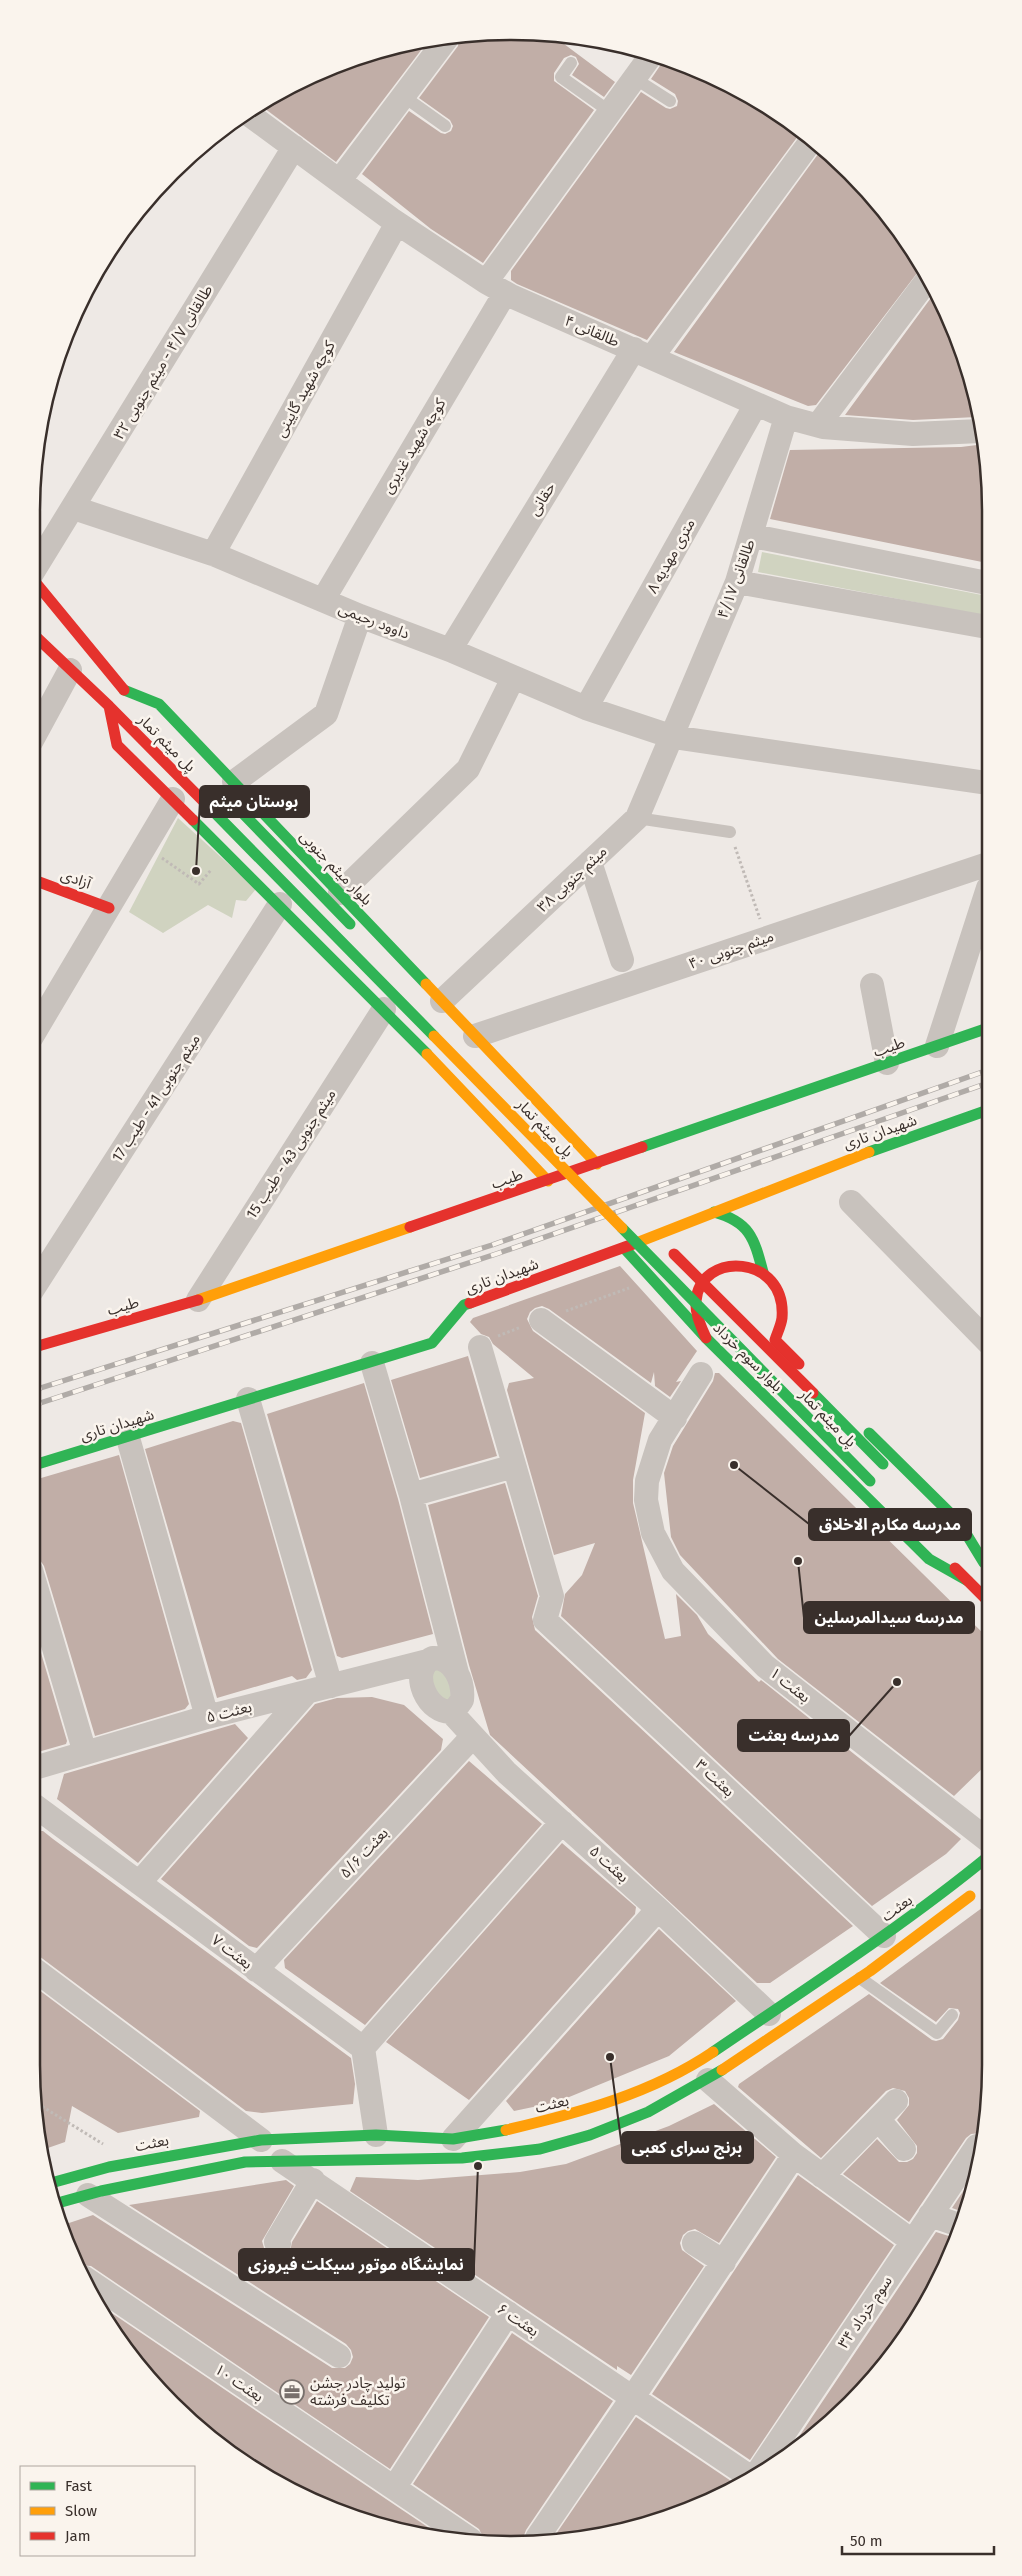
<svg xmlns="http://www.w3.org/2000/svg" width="1022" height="2576" font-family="'Fira Sans','Noto Sans Arabic',sans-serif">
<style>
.green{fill:#d0d3c0}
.building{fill:#c1aea7}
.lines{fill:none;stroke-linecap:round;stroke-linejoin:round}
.path{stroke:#c0bab6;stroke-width:3;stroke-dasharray:2.5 2.5;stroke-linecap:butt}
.lane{stroke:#c8c2bd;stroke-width:12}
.street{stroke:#c8c2bd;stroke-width:24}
.fast{stroke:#30b455;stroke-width:11}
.slow{stroke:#ff9f0a;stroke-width:11}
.jam{stroke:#e5322d;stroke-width:11}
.rail-casing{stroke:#b0aba7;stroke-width:5.5}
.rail{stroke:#faf4ed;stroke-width:4;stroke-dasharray:11;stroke-linecap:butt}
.fast-bridge{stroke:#30b455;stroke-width:11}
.slow-bridge{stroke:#ff9f0a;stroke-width:11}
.jam-bridge{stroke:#e5322d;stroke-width:11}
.labels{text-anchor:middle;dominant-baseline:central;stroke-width:5;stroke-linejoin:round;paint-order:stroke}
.street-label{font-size:15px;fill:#392f2b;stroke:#faf4ed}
.poi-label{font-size:15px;fill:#392f2b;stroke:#faf4ed;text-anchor:start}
.rim{fill:none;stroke:#392f2b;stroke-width:2.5}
.leader{fill:none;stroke:#392f2b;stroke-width:2}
.callout-dot{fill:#392f2b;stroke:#faf4ed;stroke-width:2}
.callout{fill:#392f2b;stroke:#392f2b;stroke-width:2}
.callout-label{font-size:16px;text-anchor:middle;font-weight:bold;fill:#fff}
</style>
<rect width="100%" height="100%" fill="#eee9e5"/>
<!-- green -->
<path class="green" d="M762,552L987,596V616L758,572Z
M178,818L256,889L246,901L236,900L232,918L208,905L163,933L129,912Z
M448,1666L452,1708L425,1682V1673Z"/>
<!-- building -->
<path class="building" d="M479,32L552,35L615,82L604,97L572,75L579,64L576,57L571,55L564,58L554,73V81L594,110L483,263L431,229L362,174L409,111L441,133L445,134L451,131L453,126L450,120L419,98L458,46L460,35Z
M428,41L336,162L260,105L299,81L387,48Z
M666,57L778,112L801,132L647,340L517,284L511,280V271L641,92L666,108L670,109L677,106L678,101L675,94L651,79Z
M821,150L872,195L921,268L816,405L808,406L674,352Z
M936,291L941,299L977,417L913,420L845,415Z
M985,444L987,563L770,519L790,450L961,447Z
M620,1266L697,1351L676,1382L681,1381L670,1397L655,1386L654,1372L651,1383L549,1309L542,1306L535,1308L530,1312L527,1319L533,1331L645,1413L633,1480V1503L665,1639L681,1636L676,1594L697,1615L708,1634L759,1682L761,1680L961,1839L946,1854L872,1906L561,1616L565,1594L582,1575L595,1543L554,1555L507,1390L509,1383L534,1378L493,1344L489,1337L481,1334L470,1322L473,1318Z
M468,1356L497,1456L420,1478L391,1380Z
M715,1373H719L990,1640V1761L954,1796L778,1659L680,1555L671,1537L664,1473L673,1446L713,1381Z
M364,1383L398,1499L433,1634L342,1658L337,1656L267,1414Z
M233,1421L241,1423L312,1670L306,1678L297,1680L292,1676L217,1698L145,1449Z
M119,1455L189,1704L185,1709L95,1736L44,1566L40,1560L31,1557V1481Z
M505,1483L538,1596L532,1617L535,1630L853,1926L770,1983H757L490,1735L469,1665L428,1505Z
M31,1619L67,1741L66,1744L31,1754Z
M372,1697L404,1705L443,1739L441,1750L257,1948L249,1946L161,1879L315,1704L337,1698Z
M235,1724L248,1738L138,1863L57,1799L64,1774Z
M469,1761L542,1824L365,2025L285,1968L284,1960Z
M36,1831H43L53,1839L351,2058L355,2084L353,2104L262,2113L246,2111L39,1956L31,1953V1836Z
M562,1843L636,1907L635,1914L469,2100L386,2042Z
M990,1902L991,2065L980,2133L971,2134L966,2138L909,2222L843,2174L877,2139L899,2162H907L913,2159L917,2153V2146L897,2120L909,2105V2098L905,2091L893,2088L886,2091L821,2158L738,2087L739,2084L869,1994L932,2040L936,2041L943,2039L958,2020L960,2013L958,2009L949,2008L936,2022L880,1983Z
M659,1929L736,2001L669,2056L557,2102L514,2111L506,2101Z
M31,1984L200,2111L199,2117L118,2133L72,2106L65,2142L45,2149L31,2065Z
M714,2104L776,2157L719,2243L695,2229L688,2231L683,2235L680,2243L682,2250L704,2266L631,2375L617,2366V2370L350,2191L356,2177L418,2180L520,2172L566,2164L669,2126Z
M798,2175L894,2245L750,2460L652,2394Z
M972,2178L966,2213L952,2208Z
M286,2180L294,2186L262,2241L264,2248L268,2253L279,2258L290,2252L292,2242L317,2201L489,2317L390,2469L91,2266L77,2265L60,2226L93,2215L332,2368H345L350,2364L353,2357L351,2350L346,2344L129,2205Z
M936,2232L955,2238L891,2357L828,2426L786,2456Z
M94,2301L386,2499L447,2540L357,2519L271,2481L150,2381Z
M512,2333L613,2401L526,2530L523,2538L484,2539L479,2529L413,2484Z
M636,2417L734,2483L735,2486L605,2535L554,2537Z"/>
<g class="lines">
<!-- path -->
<path class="path" d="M735,847L760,919
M162,858L199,884L211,870
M566,1311L629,1288
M498,1336L521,1327
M38,2104L103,2144"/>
<!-- lane -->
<path class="lane" d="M571,63L561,77L609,111
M634,78L670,101
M403,96L445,126
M637,818L730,832
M860,1978L937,2033L952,2015"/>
<!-- street -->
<path class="street" d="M247,113L391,219L486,282L511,296L786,417L823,427L913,434L981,431
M340,180L447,38
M486,282L652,54
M652,357L811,141
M818,425L928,279
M74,508L213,554L360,616L450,650L586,708L673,737L987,783
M753,536L987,583
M213,554L397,223
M31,575L294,147
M737,582L987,627
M323,600L505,293
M450,650L634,349
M586,708L756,404
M31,742L70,670
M234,782L326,714L360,616
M590,862L622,960
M340,893L468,769L513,678
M872,985L887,1063
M442,1001L637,818L737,582L786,417
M475,1036L988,864
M31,1038L173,799
M937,1046L988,888
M851,1202L989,1343
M31,1292L280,904
M198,1300L384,1009
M541,1320L675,1418
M480,1347L552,1596L545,1620L884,1936
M372,1363L411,1495L457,1673
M701,1374L660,1440L647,1481L646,1500L653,1533L673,1571L765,1666L990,1842
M248,1399L331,1686
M128,1438L207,1717
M411,1495L514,1466
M31,1570L85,1753
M433,1658C454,1657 464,1682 462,1700L454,1711C428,1717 407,1670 433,1658Z
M451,1712L507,1773L658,1909L769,2014
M31,1769L207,1717L428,1661
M31,1803L363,2048L376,2135
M139,1883L307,1692
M31,1967L261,2140
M256,1970L473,1736
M363,2048L562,1822
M708,2080L794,2155L912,2241
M878,2119L904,2149
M453,2139L658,1909
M282,2161L753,2479
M822,2176L896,2101
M88,2195L339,2356
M930,2215L962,2226
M694,2243L724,2262
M279,2244L276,2242L313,2180
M83,2277L471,2540
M754,2478L977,2146
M394,2488L508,2313
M537,2538L633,2397L794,2155"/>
<!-- fast -->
<path class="fast" d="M124,690L159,704L426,984
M193,820L427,1054
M642,1147L988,1028
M869,1152L988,1110
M714,1212C750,1222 754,1238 763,1272
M625,1249L706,1338L929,1559L968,1581
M869,1433L959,1522L984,1563
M31,1466L432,1343L464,1305L470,1303
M713,2052C807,1988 902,1927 990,1855
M51,2183L109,2167L261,2140L376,2135L453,2139L506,2130
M54,2204L101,2191L245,2162L462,2158L540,2149L590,2135L648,2112L722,2070"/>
<!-- slow -->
<path class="slow" d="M426,984L597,1164
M427,1054L548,1181
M636,1243L869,1152
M198,1300L410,1227
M722,2070L870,1971L970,1896
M506,2130C578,2113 651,2094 713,2052"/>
<!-- jam -->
<path class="jam" d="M31,577L124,690
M31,632L109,706L117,745L193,820
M109,706L212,810
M31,879L109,908
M410,1227L642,1147
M470,1303L636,1243
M706,1338C701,1326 695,1314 696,1301C700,1250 787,1254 782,1318C781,1326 777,1333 775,1340L799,1364
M31,1348L198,1300
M955,1568L990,1603"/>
<!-- rail casing -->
<g class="rail-casing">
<path id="rail" d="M31,1391L492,1245L988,1070
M31,1406L496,1254L988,1083"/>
</g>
<!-- rail -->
<use href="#rail" class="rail"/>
<!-- fast-bridge -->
<path class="fast-bridge" d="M226,796L350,924
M212,810L434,1036
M622,1228L870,1481
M813,1393L883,1464"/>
<!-- slow-bridge -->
<path class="slow-bridge" d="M434,1036L622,1228"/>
<!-- jam-bridge -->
<path class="jam-bridge" d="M674,1254L813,1393"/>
</g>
<!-- icons -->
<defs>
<g id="office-ring" transform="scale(1.25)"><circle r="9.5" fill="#faf4ed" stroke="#78706c" stroke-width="1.5"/><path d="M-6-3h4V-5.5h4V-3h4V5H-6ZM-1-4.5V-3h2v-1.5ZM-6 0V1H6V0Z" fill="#78706c"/></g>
</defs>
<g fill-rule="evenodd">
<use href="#office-ring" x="292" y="2392"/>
</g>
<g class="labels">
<!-- street labels -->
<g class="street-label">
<text transform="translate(592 331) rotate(23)">طالقانی ۴</text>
<text transform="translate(163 362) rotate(-59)">طالقانی ۴/۷ - میثم جنوبی ۳۲</text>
<text transform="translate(305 389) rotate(-61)">کوچه شهید گایینی</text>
<text transform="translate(414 446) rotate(-59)">کوچه شهید غدیری</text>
<text transform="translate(542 499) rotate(-58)">حقانی</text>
<text transform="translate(671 556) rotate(-61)">۸ متری مهدیه</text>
<text transform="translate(736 579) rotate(-70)">طالقانی ۴/۱۷</text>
<text transform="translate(374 621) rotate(21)">داوود رحیمی</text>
<text transform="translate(167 743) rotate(45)">پل میثم تمار</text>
<text transform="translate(336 868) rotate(46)">بلوار میثم جنوبی</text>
<text transform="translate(76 879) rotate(20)">آزادی</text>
<text transform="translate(572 879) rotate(-43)">میثم جنوبی ۳۸</text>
<text transform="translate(731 950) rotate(-19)">میثم جنوبی ۴۰</text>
<text transform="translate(889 1047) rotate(-19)">طیب</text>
<text transform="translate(156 1098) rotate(-57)">میثم جنوبی 41 - طیب 17</text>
<text transform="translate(545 1128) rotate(46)">پل میثم تمار</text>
<text transform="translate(880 1132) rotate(-19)">شهیدان تاری</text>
<text transform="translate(291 1154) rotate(-57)">میثم جنوبی 43 - طیب 15</text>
<text transform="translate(507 1179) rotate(-19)">طیب</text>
<text transform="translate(502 1276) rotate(-20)">شهیدان تاری</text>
<text transform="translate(123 1306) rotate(-16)">طیب</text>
<text transform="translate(748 1357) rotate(45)">بلوار سوم خرداد</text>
<text transform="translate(828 1418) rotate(46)">پل میثم تمار</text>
<text transform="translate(117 1425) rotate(-17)">شهیدان تاری</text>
<text transform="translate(790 1685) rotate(38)">بعثت ۱</text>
<text transform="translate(229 1712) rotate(-14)">بعثت ۵</text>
<text transform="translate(715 1778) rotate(43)">بعثت ۳</text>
<text transform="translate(364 1853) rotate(-47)">بعثت ۵/۶</text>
<text transform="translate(609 1864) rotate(42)">بعثت ۵</text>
<text transform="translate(897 1908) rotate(-36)">بعثت</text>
<text transform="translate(232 1952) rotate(37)">بعثت ۷</text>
<text transform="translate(552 2104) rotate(-14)">بعثت</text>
<text transform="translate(152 2143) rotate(-11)">بعثت</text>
<text transform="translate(865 2312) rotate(-56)">سوم خرداد ۳۴</text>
<text transform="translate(518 2320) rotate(34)">بعثت ۶</text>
<text transform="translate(239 2383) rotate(34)">بعثت ۱۰</text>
</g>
<!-- poi labels -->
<g class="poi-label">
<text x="310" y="2383">تولید چادر جشن<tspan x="310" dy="17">تکلیف فرشته</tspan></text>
</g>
</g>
<!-- crop -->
<path d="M0 0H1022V2576H0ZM511 40H511A471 471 0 0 1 982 511V2065A471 471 0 0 1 511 2536H511A471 471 0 0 1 40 2065V511A471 471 0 0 1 511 40Z" fill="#faf4ed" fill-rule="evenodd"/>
<path class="rim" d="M511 40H511A471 471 0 0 1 982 511V2065A471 471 0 0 1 511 2536H511A471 471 0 0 1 40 2065V511A471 471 0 0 1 511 40Z"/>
<!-- callouts -->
<path class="leader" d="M196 871L200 801M734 1465L809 1524M798 1561L804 1618M897 1682L849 1736M610 2057L622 2148M478 2166L474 2265"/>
<g class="callout-dot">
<circle cx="196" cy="871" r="5"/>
<circle cx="734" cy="1465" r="5"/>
<circle cx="798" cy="1561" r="5"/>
<circle cx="897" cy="1682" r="5"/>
<circle cx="610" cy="2057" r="5"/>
<circle cx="478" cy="2166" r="5"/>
</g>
<g class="callout">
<rect x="200" y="786" width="109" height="31" rx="5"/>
<rect x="809" y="1509" width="162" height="31" rx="5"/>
<rect x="804" y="1602" width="170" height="31" rx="5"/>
<rect x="738" y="1720" width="111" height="31" rx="5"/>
<rect x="622" y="2132" width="131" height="31" rx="5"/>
<rect x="239" y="2249" width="235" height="31" rx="5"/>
</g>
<g class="callout-label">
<text x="254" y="807">بوستان میثم</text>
<text x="890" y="1530">مدرسه مکارم الاخلاق</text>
<text x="889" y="1623">مدرسه سیدالمرسلین</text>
<text x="794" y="1741">مدرسه بعثت</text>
<text x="687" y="2153">برنج سرای کعبی</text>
<text x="356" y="2270">نمایشگاه موتور سیکلت فیروزی</text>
</g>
<!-- legend -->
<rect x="20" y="2466" width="175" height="90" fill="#faf4ed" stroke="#ada59f"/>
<rect x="30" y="2482" width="25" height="8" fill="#30b455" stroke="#ada59f"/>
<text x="65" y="2491" font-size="15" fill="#392f2b">Fast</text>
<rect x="30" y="2507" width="25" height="8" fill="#ff9f0a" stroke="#ada59f"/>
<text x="65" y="2516" font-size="15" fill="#392f2b">Slow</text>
<rect x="30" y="2532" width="25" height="8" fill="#e5322d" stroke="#ada59f"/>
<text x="65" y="2541" font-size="15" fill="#392f2b">Jam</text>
<!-- scale -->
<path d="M842 2546v8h152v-8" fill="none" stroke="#392f2b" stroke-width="2.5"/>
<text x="850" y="2546" font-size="15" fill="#392f2b" stroke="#faf4ed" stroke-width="4" paint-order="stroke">50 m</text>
</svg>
